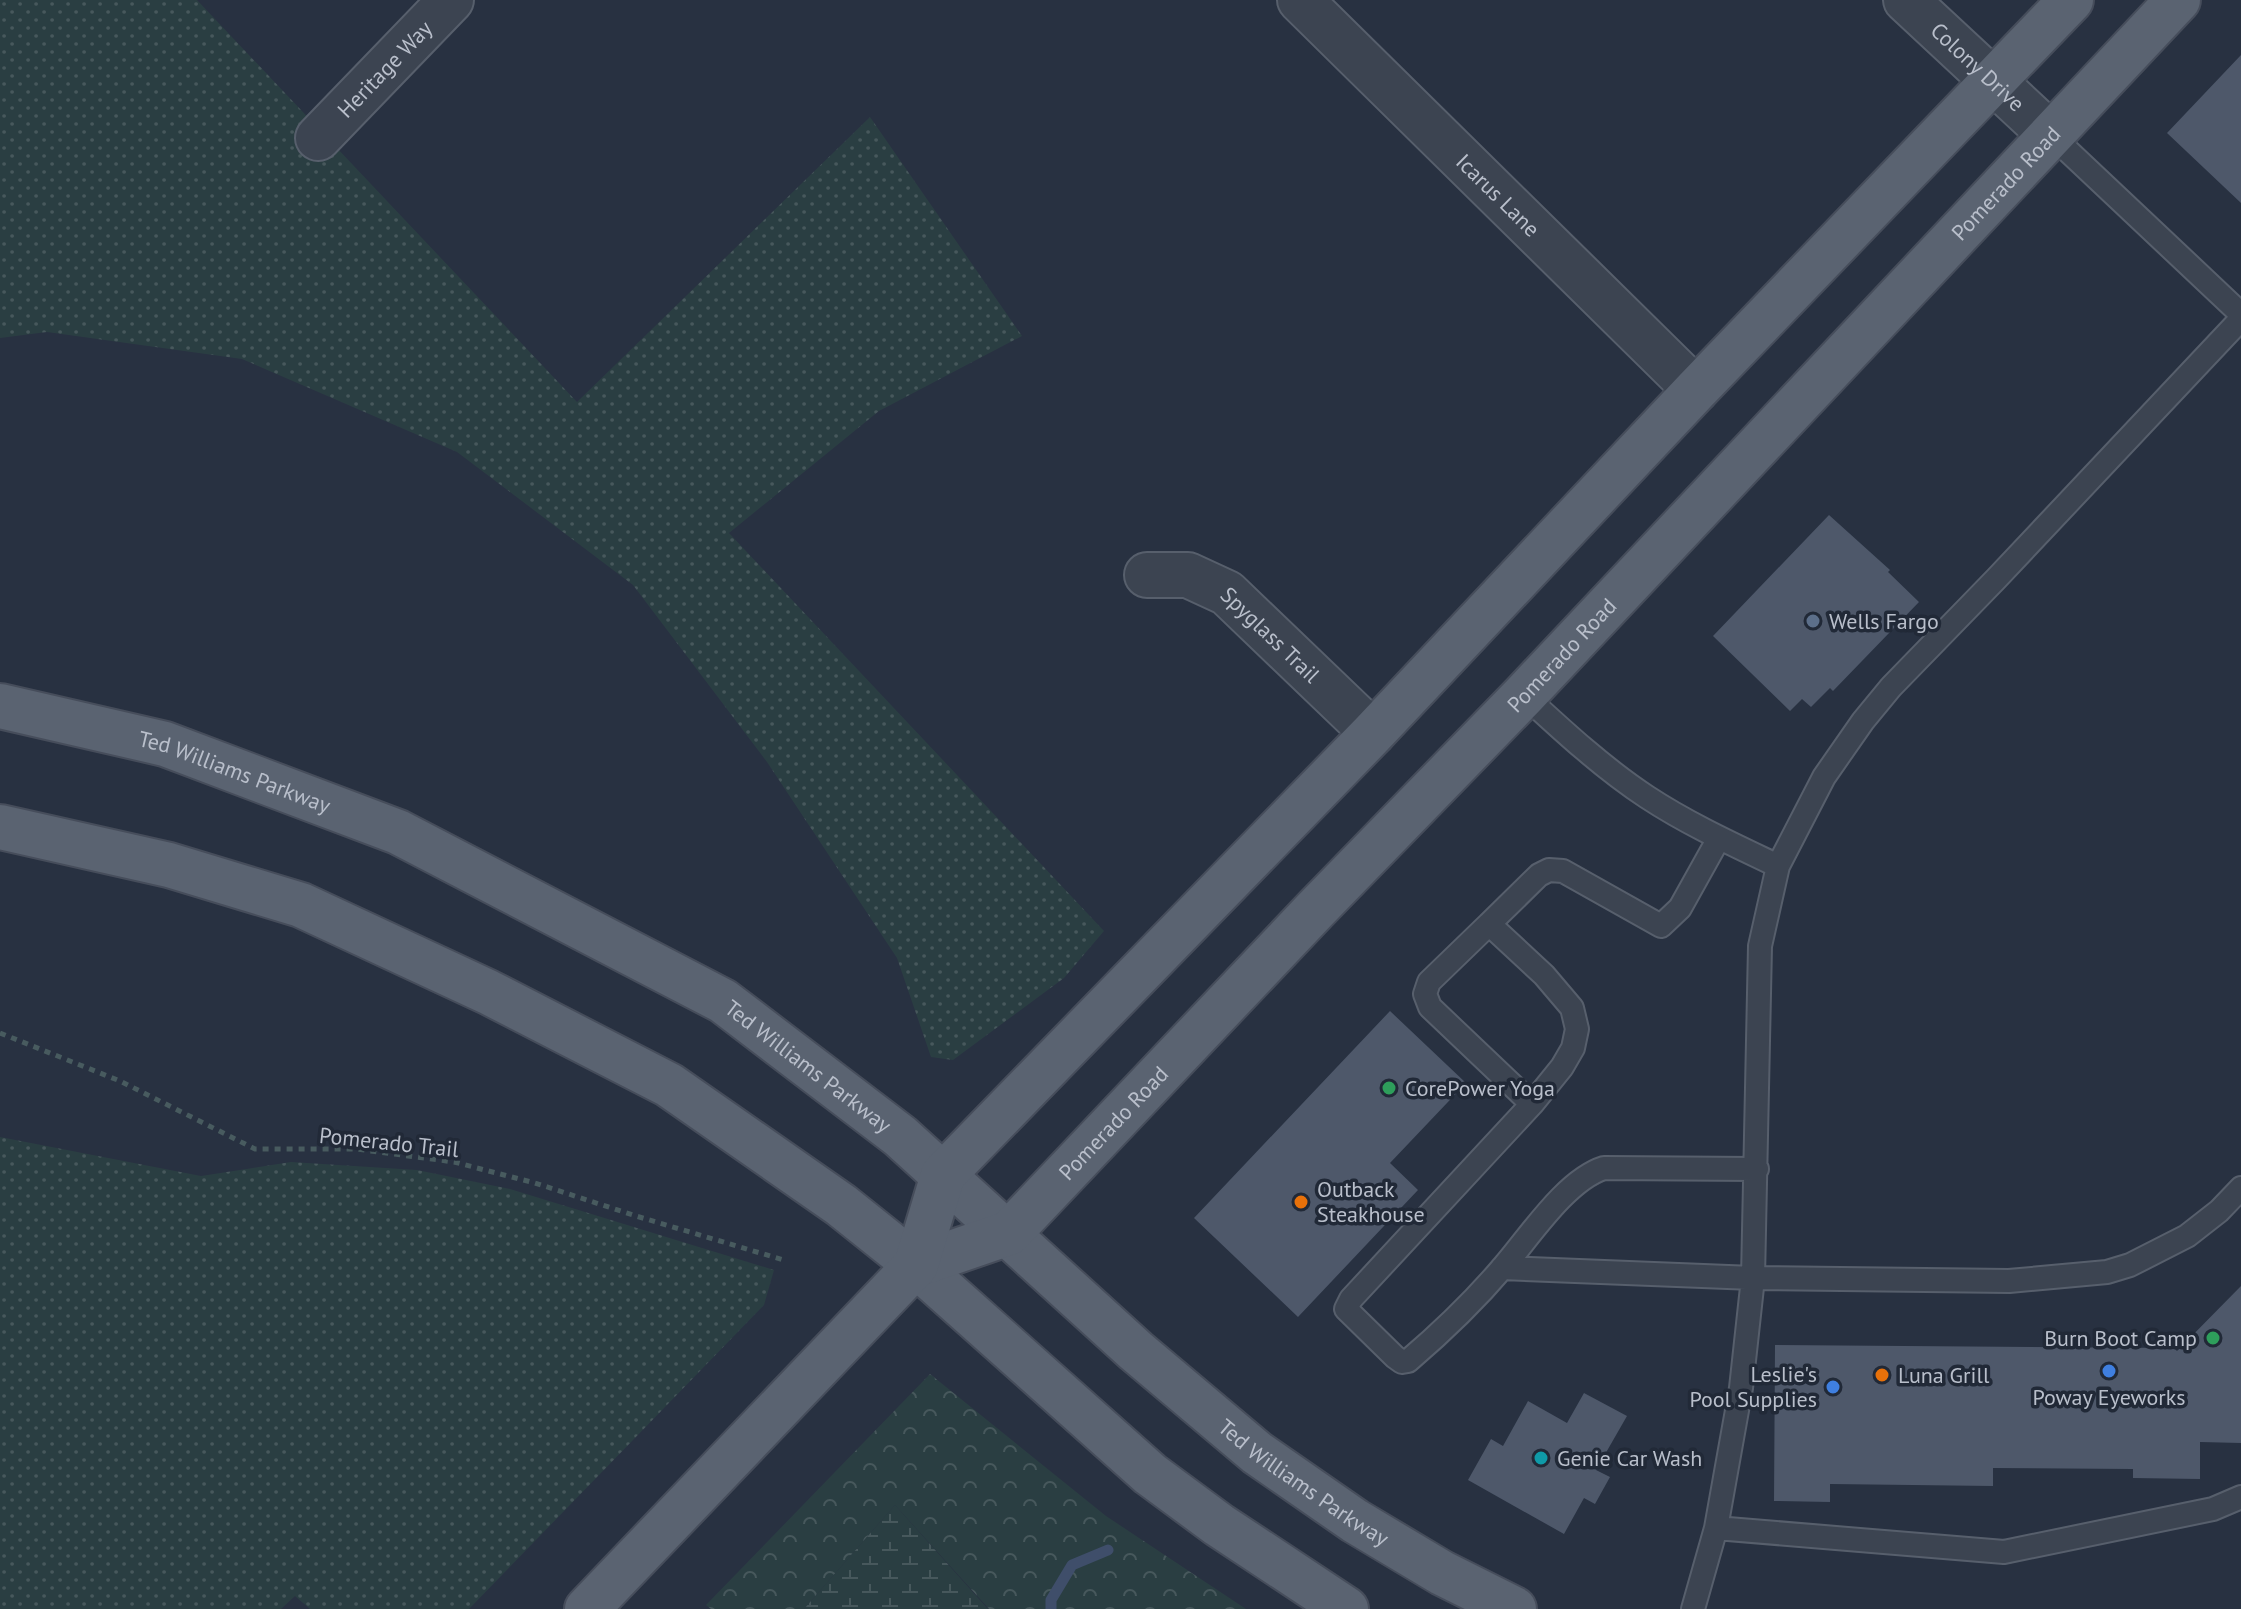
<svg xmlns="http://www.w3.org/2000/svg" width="2241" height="1609" font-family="'PT Sans',sans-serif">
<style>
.grass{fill:url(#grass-dots)}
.forest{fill:url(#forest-crowns)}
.wetland{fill:url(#wetland-marsh)}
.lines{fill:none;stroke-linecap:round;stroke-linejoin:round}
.stream{stroke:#3f4e6a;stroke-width:11}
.building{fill:#4e586a}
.service-casing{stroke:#575f6c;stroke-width:26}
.minor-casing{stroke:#575f6c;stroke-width:48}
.primary-casing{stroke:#464d5b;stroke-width:48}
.path{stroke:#485b5f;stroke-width:5;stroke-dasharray:6 6;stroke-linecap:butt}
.service{stroke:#3c4451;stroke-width:22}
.minor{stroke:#3c4451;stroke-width:44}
.primary{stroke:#5a6371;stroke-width:44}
.service-dot{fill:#5c6f8a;stroke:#212937;stroke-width:3}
.leisure-dot{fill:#2e9e5b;stroke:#212937;stroke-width:3}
.food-dot{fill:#e8710a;stroke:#212937;stroke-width:3}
.shop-dot{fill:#3f7fe0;stroke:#212937;stroke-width:3}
.culture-dot{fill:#0f9aa8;stroke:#212937;stroke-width:3}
.labels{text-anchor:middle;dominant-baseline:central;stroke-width:7;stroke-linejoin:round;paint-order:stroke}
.street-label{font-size:22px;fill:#b9bfcb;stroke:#212937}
.poi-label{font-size:22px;fill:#b9bfcb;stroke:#212937;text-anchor:start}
</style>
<defs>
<pattern id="grass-dots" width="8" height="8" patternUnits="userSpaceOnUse" patternTransform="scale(2)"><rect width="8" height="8" fill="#2a3e42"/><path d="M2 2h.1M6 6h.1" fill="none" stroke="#47585c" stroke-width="1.8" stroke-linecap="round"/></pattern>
<pattern id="forest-crowns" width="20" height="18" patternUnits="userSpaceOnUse" patternTransform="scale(2)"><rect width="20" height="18" fill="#2a3e42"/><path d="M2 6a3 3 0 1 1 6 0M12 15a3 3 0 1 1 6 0" fill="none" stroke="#47585c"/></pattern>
<pattern id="wetland-marsh" width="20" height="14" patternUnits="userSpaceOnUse" patternTransform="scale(2)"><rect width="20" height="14" fill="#2a3e42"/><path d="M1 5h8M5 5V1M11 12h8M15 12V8" fill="none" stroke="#47585c"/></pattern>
</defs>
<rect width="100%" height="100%" fill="#283141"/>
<!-- grass -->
<path class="grass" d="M0,0H197L577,402L870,117L1022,336L879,411L729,533L1104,931L1064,978L953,1060L931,1057L897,958L767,762L633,585L457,452L242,359L47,332L0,338Z
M0,1137L201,1176L291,1162L417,1170L510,1189L774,1270L764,1305L469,1609H310L295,1596L281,1609H0Z"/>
<!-- forest -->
<path class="forest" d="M930,1374L1106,1516L1246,1609H989L895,1505L804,1609H711L706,1605Z"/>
<!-- wetland -->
<path class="wetland" d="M895,1505L987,1608L989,1609H804Z"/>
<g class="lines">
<!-- stream -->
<path class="stream" d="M1051,1609V1600L1072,1565L1108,1550"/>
</g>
<!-- building -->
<path class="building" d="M2241,55V203L2167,133Z
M1829,515L1890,570L1888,572L1919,602L1833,691L1830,688L1811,707L1802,699L1790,711L1713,636Z
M1390,1011L1466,1083L1390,1163L1418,1190L1298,1317L1194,1218Z
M2241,1286V1443L2200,1442V1479L2133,1478V1469L1993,1468V1486L1830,1484V1502L1774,1501L1775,1345L2174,1348L2177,1351Z
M1584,1393L1627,1416L1596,1470L1610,1477L1595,1504L1584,1498L1564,1534L1468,1480L1491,1439L1503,1446L1528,1401L1567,1423Z"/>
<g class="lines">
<!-- service casing -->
<g class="service-casing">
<path id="service" d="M2050,134L2241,314
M1524,695C1563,731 1603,768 1647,797C1688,824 1734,845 1778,866
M1719,838L1680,908L1661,926L1563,871L1549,870L1539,875L1489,924L1544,975L1572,1008L1577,1029L1573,1048L1562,1067L1532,1104L1351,1299L1346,1309L1395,1357L1402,1362L1408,1361C1442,1332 1476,1299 1504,1266C1530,1236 1566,1180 1604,1168L1757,1169
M1489,924L1429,982L1425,994L1430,1007L1532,1104
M1502,1268L1753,1278L2009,1281L2107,1272L2130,1265L2187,1236L2219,1211L2241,1188
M1716,1528L2004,1552L2213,1509L2241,1497
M1693,1609L1716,1528L1741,1388L1753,1278L1760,946L1778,866L1824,777L1863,721L1891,687L1996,579L2241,319"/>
</g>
<!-- minor casing -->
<g class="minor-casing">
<g id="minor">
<path id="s1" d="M1300,0L1696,390"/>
<path id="s2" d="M1906,0L2050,134"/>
<path id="s3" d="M318,138L451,0"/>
<path id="s4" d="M1147,575H1188L1227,593L1373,733"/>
</g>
</g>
<!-- primary casing -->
<g class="primary-casing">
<g id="primary">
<path id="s5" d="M0,706L165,744L398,832L723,1001L900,1136L1136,1351L1257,1453L1355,1521L1442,1573L1514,1609"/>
<path d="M0,827L169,865L301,905L488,992L669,1085L841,1205L916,1265L1150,1474L1219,1525L1346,1609"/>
<path id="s6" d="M916,1265L1009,1233L1315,910L1524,695L2178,0"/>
<path d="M587,1609L916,1265L943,1175L1373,733L1696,390L2071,0"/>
</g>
</g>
<!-- path -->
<path class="path" d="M0,1033L120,1081L255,1149H356L454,1162L535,1183L636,1216L787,1261"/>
<!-- service -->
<use href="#service" class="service"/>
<!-- minor -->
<use href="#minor" class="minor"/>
<!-- primary -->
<use href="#primary" class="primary"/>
</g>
<!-- markers -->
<circle class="service-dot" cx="1813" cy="621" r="8"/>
<g class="leisure-dot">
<circle cx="1389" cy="1088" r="8"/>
<circle cx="2213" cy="1338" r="8"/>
</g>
<g class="food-dot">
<circle cx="1301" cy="1202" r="8"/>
<circle cx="1882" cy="1375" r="8"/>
</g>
<g class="shop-dot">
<circle cx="2109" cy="1371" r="8"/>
<circle cx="1833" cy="1387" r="8"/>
</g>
<circle class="culture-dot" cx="1541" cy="1458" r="8"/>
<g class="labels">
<!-- street labels -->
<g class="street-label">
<text stroke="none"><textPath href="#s2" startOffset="98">Colony Drive</textPath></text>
<text stroke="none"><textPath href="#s3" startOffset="96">Heritage Way</textPath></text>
<text stroke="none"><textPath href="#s6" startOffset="1546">Pomerado Road</textPath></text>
<text stroke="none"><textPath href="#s1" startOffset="278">Icarus Lane</textPath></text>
<text stroke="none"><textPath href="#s4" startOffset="144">Spyglass Trail</textPath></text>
<text stroke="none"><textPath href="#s6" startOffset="898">Pomerado Road</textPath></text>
<text stroke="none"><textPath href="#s5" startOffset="244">Ted Williams Parkway</textPath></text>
<text stroke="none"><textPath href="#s5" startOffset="892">Ted Williams Parkway</textPath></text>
<text stroke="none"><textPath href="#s6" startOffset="250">Pomerado Road</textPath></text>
<text transform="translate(389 1142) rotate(6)">Pomerado Trail</text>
<text stroke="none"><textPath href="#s5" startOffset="1540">Ted Williams Parkway</textPath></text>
</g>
<!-- poi labels -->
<g class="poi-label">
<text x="1829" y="621">Wells Fargo</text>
<text x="1405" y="1088">CorePower Yoga</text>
<text x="1317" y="1189">Outback<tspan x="1317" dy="25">Steakhouse</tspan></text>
<text x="2197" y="1338" text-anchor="end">Burn Boot Camp</text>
<text x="1817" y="1374" text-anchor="end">Leslie's<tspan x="1817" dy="25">Pool Supplies</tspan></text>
<text x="1898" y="1375">Luna Grill</text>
<text x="2109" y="1397" text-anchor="middle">Poway Eyeworks</text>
<text x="1557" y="1458">Genie Car Wash</text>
</g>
</g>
</svg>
